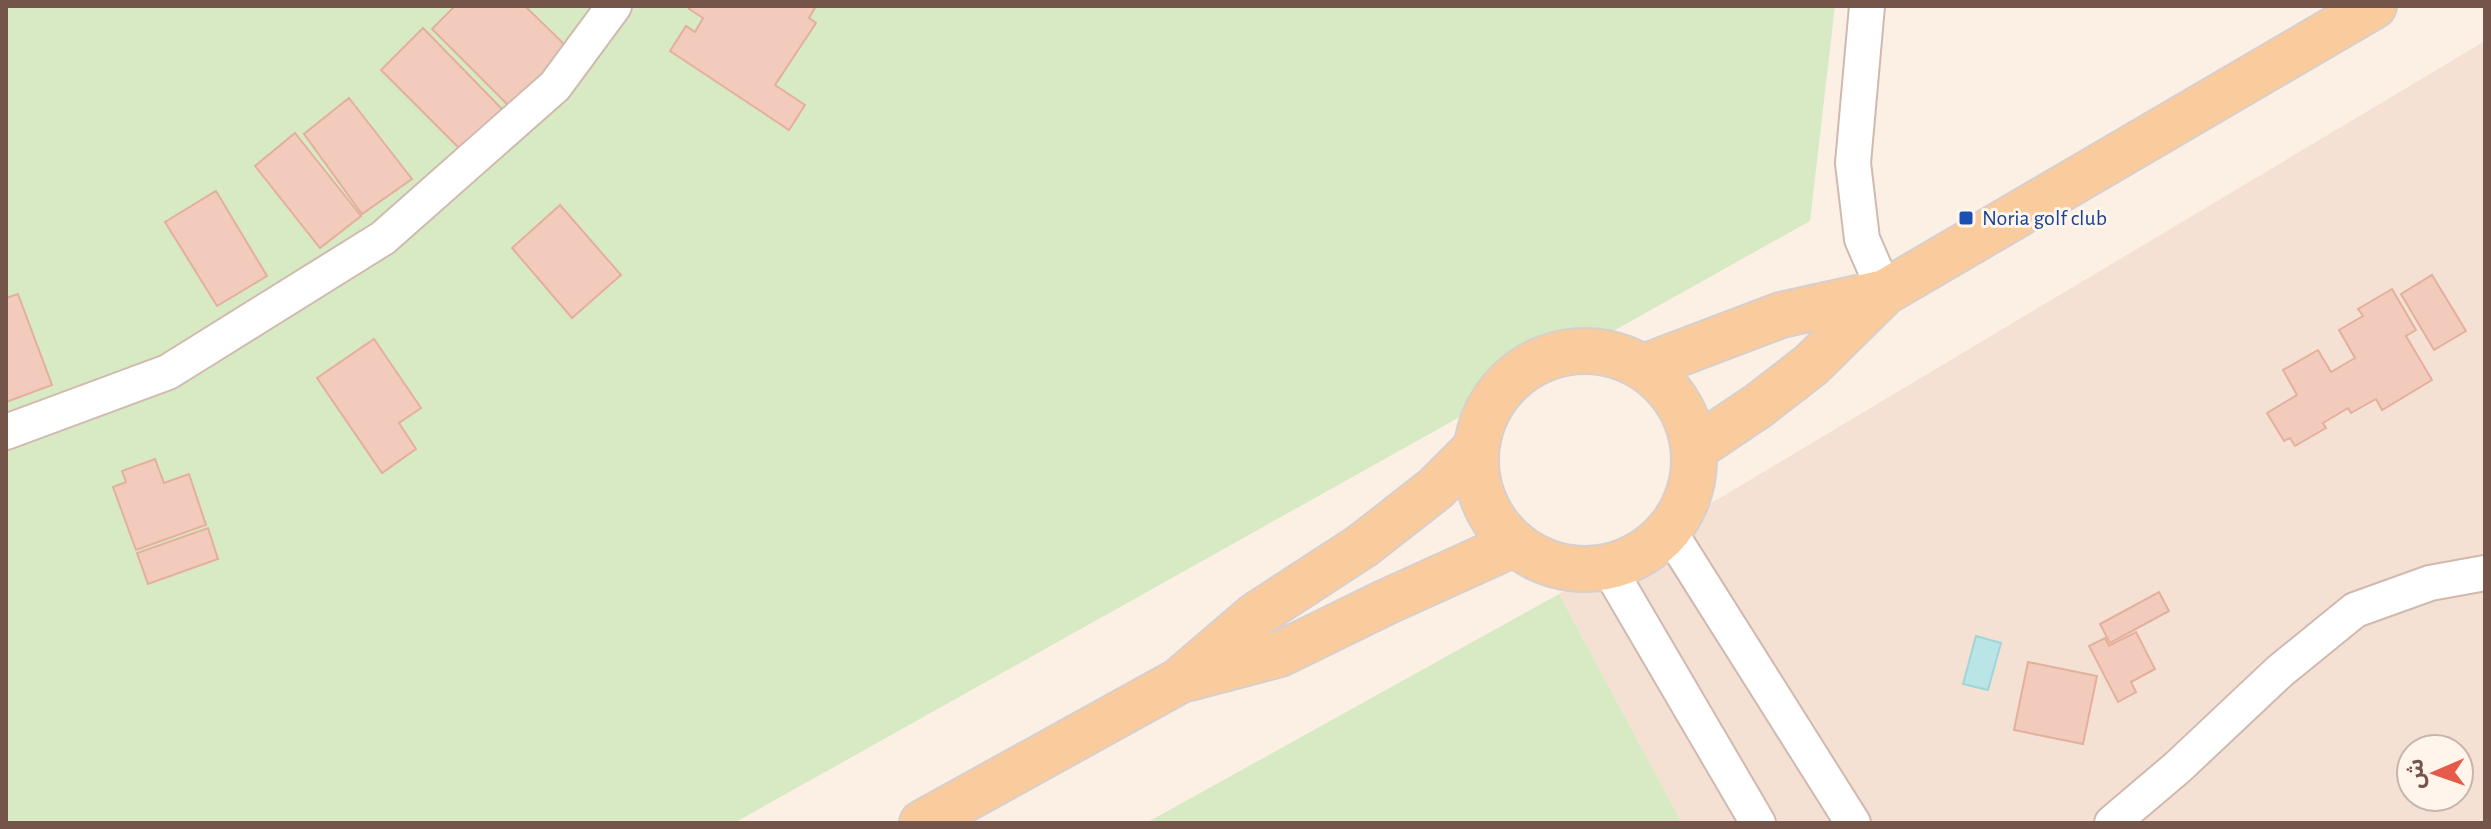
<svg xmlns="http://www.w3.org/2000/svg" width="2491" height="829" font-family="'Alegreya Sans','Noto Sans Arabic',sans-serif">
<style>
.residential{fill:#f4e1d3;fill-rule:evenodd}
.green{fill:#d8eac3}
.water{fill:#b9e5e6;stroke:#9fd6d8;stroke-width:2}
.building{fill:#f2cbbc;stroke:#e4af9d;stroke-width:2}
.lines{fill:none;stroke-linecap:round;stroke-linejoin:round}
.minor-casing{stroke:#d0b9ae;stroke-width:38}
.major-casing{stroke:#d8cfcc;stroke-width:48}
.minor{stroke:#fff;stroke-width:34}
.major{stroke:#facc9d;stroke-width:44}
.transit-dot{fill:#1a4fb4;stroke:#fff5eb;stroke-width:3}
.labels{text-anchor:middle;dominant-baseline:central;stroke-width:6;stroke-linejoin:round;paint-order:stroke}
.transit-label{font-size:22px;fill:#164399;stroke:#fff5eb;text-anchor:start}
</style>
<rect width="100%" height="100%" fill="#fcf0e5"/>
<!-- residential -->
<path class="residential" d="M2485,41V823H1682L1559,594ZM2411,749H2459V797H2411Z"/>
<!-- green -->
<path class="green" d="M6,6H1835L1810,221L734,823H6Z
M1559,594L1682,823H1146Z"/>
<!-- water -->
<path class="water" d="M1976,636L2001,643L1988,690L1963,684Z"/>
<!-- building -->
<path class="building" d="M455,6H525L568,48L510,107L432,29Z
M691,6H816L809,18L816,23L775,85L805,105L789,130L670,51L686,26L695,32L703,18L689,9Z
M423,28L502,109L461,150L381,70Z
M349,98L412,179L362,214L304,134Z
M295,133L361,216L320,248L255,166Z
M216,191L267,276L217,306L165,222Z
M560,205L621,275L572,318L512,248Z
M2432,275L2466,331L2434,350L2401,294Z
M2392,289L2416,330L2406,336L2432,380L2382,410L2376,399L2351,413L2348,408L2323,423L2326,428L2295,446L2290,438L2284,441L2267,413L2297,395L2283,370L2318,350L2331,372L2355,358L2339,330L2363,316L2358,309Z
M18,294L52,385L6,402V298Z
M374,339L421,408L399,423L416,449L382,473L317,378Z
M155,459L164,483L189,474L206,525L136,550L113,487L126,482L122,471Z
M208,528L218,559L148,584L137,553Z
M2159,592L2169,611L2110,643L2100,624Z
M2136,632L2155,669L2131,682L2136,692L2118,702L2089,646L2105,638L2109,646Z
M2028,662L2097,676L2083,744L2014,730Z"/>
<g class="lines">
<!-- minor casing -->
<g class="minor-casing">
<path id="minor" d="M1867,6L1853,163L1862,239L1885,292
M6,432L168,372L383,238L555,86L614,6
M1669,531L1853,823
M1608,567L1758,823
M2112,823L2178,767L2280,671L2355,610L2430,583L2485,573"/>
</g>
<!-- major casing -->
<g class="major-casing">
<path id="major" d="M1476 460a109 109 0 1 1 218 0a109 109 0 1 1-218 0Z
M1644,367L1781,315L1885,292
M1694,449L1758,406L1811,365L1885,292L2374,6
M1189,678L1280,654L1384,603L1514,544
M922,823L1179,681L1256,615L1362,546L1435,489L1476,448"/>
</g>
<!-- minor -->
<use href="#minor" class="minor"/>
<!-- major -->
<use href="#major" class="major"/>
</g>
<!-- markers -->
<rect class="transit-dot" x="1958" y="210" width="16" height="16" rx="4"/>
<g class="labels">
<!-- transit labels -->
<g class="transit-label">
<text x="1982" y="218">Noria golf club</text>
</g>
</g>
<!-- border -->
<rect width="2491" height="829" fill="none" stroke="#75544a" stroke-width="16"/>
<!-- north arrow -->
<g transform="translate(2435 773) rotate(268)"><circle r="38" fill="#fff5eb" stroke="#c8b5ab" stroke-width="2"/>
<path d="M0-6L14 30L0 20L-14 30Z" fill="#e65a4a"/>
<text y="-12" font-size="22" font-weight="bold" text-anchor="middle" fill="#75544a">ش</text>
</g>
</svg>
